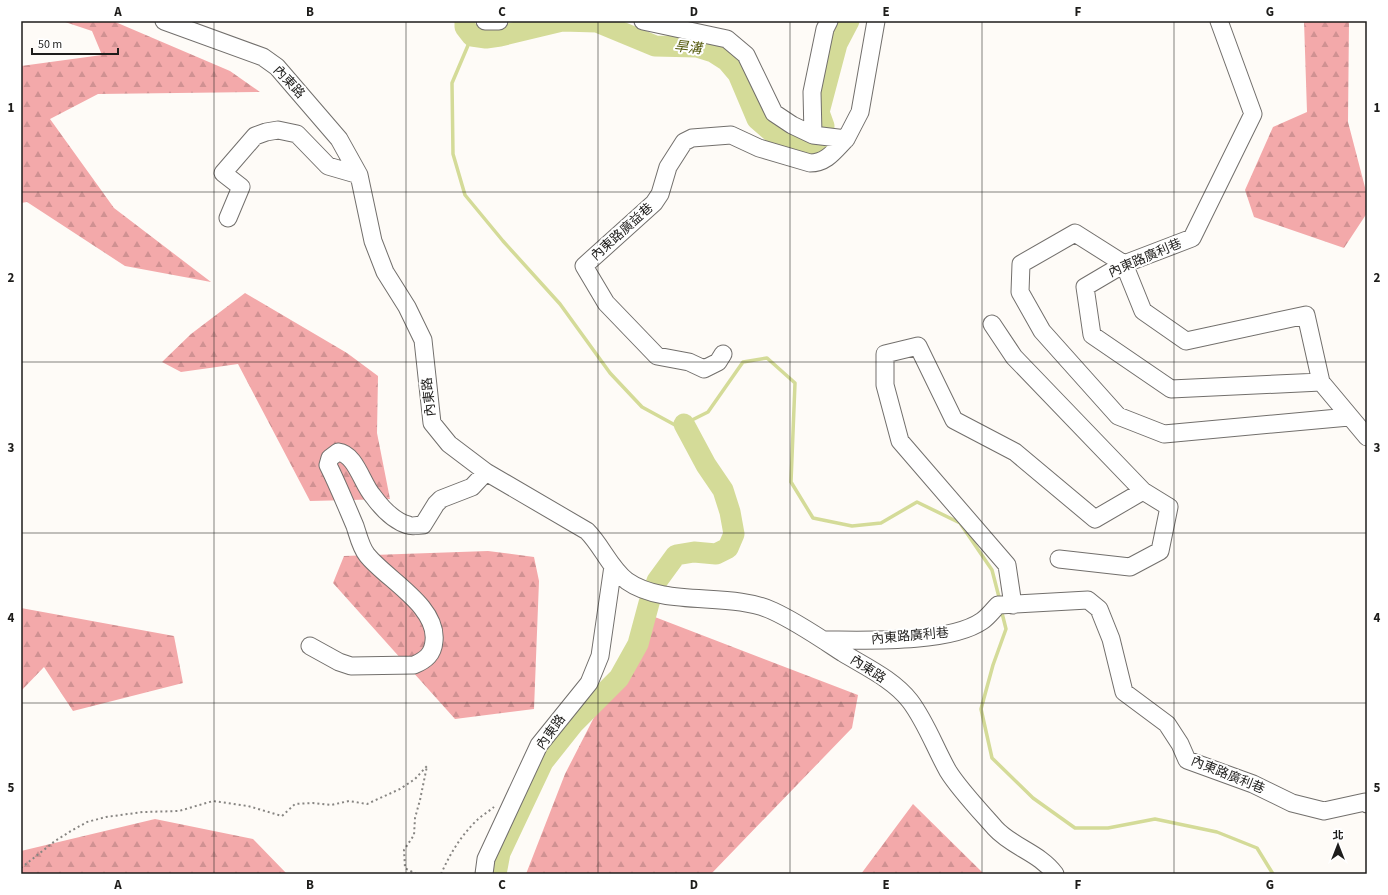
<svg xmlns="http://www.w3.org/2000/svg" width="1388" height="895" font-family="'Source Sans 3','Noto Sans TC',sans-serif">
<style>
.forest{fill:url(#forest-firs)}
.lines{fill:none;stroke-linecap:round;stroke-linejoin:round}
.stream{stroke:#d4db98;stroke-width:3.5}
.river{stroke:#d4db98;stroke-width:21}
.minor-casing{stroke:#726f6c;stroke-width:19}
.path{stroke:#878582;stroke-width:2;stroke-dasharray:2 3;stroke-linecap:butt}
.minor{stroke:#fff;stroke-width:17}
.grid{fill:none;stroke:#1e1d1b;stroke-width:1;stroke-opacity:0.55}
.labels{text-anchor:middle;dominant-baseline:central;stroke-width:4;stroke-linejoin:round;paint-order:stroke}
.street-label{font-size:13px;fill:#1e1d1b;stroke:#fff}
.water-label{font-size:14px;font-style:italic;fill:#565b0f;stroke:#fff}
.neatline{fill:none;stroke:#1e1d1b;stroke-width:1.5}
.grid-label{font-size:13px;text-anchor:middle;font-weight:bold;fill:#1e1d1b}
</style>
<defs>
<pattern id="forest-firs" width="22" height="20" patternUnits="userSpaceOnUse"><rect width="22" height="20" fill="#f3a9aa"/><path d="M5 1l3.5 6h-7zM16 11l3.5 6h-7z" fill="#d09192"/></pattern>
</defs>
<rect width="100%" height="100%" fill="#fefbf7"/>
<!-- forest -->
<path class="forest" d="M62,21H113L230,71L260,92L98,94L50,119L114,208L211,282L125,266L27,202L21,203V66L102,55L92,31Z
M1304,21H1349L1348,122L1367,195V213L1344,248L1254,217L1245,190L1273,127L1307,112Z
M245,293L347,353L378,376L377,433L390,499L310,501L238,364L181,372L162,362L191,334Z
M488,551L534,557L539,581L534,709L455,719L333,583L344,556Z
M21,608L174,636L183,683L73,711L44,667L21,691Z
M647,614L858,695L852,728L711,874H526L565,774Z
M913,804L984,874H861Z
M155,819L253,839L287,874H21V851Z"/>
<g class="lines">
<!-- stream -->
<path class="stream" d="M472,36L452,83L453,154L465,195L503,241L560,304L610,373L642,407L675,425L684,424L708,412L743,362L767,358L795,383L791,482L813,518L852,526L881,523L917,502L960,523L992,570L1000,601
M1001,609L1006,629L993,665L981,709L992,758L1033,798L1075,828H1108L1155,819L1217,832L1257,848L1273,874"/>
<!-- river -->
<path class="river" d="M465,21V27L472,36L486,38L500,36L562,21L597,22L655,46L697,47L713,52L727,61L738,74L757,119L779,138L803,147L814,149L823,144L824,126L819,112L837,44L849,21
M496,874L500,853L543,762L574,723L619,678L638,644L649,603L657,581L676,555L694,552L716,554L728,548L734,534L730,512L723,490L706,465L684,424"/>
<!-- minor casing -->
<g class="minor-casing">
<path id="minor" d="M164,21L263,57L277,67L339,139L359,175L373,241L385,272L407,307L423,340L432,423L449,444L486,472L587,531C602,546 610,568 627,581C665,608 731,591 773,611C797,622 820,638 843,653C866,667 894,680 910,701C926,722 935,748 948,771C959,789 981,812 995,828C1012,847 1040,853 1055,874
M485,21H499
M643,21L727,39L746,55L774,113L792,125L813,135L846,139L860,112L876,21
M1219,21L1253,114L1192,238L1124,264L1085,287L1092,335L1171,389L1321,382L1367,437
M813,135L812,92L825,29L829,21
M228,218L241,187L223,173L255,136L266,132L278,130L297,134L328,166L359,175
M992,324L1014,357L1143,491L1095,519L1015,452L954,420L918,346L885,354V385L900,441L1007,565L1013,605
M723,354L718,362L704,369L689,362L657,356L606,303L584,266L654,203L660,194L668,167L684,142L692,138L731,135L759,148L810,163C827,163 835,150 846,139
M1321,382L1306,315L1186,341L1143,311L1124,264L1075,233L1021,264L1020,292L1042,331L1118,416L1164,434L1349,417
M1059,559L1130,567L1160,551L1169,507L1143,491
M823,640C863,640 949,644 982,621C988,617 993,610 998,605L1088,600L1099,609L1111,639L1124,692L1167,724L1180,744L1187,760L1253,784L1292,803L1324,811L1365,802L1367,804
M310,646L339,662L351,666L414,665C426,660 433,654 434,641C438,606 386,579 367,555C361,548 358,535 355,526C346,505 338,485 328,465L330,458L338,452C356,454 362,484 373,496C381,507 394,521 408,525C412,527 418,525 423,525L436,504L441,499L472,487L486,472
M484,874L486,859L539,745L589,683L600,656L613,566"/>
</g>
<!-- path -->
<path class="path" d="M21,868L55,841L71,831L87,822L106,817L143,812L179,811L213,801L248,806L282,816L295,804L313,803L331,805L349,801L367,804L400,789L415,779L427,766L420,800L415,818L414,835L404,850L405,868L416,874
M441,874C450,854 460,837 476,821C481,816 488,812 494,807"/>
<!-- minor -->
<use href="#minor" class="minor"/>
</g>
<!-- grid -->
<path class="grid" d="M214,21V874M406,21V874M598,21V874M790,21V874M982,21V874M1174,21V874M21,192H1367M21,362H1367M21,533H1367M21,703H1367"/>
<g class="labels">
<!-- street labels -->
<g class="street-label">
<text transform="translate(289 82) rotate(47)">內東路</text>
<text transform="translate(622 232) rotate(-42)">內東路廣益巷</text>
<text transform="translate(1145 258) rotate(-23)">內東路廣利巷</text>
<text transform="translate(429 397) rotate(-96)">內東路</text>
<text transform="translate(910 636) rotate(-5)">內東路廣利巷</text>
<text transform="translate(868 669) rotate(33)">內東路</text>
<text transform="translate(551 732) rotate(-54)">內東路</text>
<text transform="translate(1228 775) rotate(22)">內東路廣利巷</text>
</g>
<!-- water labels -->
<g class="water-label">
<text transform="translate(688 48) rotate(6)">旱溝</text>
</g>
</g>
<!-- border -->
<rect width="1388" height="895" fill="none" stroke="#ffffff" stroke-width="44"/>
<!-- north arrow -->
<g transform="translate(1338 845)" stroke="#ffffff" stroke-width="3" paint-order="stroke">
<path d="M0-3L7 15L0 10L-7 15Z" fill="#1e1d1b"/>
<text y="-6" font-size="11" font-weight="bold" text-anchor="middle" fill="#1e1d1b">北</text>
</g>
<!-- scale -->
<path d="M32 48v6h86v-6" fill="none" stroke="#1e1d1b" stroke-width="2"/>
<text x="38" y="48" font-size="12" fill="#1e1d1b" stroke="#ffffff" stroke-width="3" paint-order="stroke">50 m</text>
<rect x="22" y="22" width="1344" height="851" class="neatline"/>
<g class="grid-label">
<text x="118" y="16">A</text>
<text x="310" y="16">B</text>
<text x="502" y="16">C</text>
<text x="694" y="16">D</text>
<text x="886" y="16">E</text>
<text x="1078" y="16">F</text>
<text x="1270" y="16">G</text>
<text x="11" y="112">1</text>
<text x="1377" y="112">1</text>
<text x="11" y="282">2</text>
<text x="1377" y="282">2</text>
<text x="11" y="452">3</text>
<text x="1377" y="452">3</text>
<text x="11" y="622">4</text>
<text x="1377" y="622">4</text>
<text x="11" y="792">5</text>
<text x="1377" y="792">5</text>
<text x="118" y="889">A</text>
<text x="310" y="889">B</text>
<text x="502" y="889">C</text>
<text x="694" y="889">D</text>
<text x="886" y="889">E</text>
<text x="1078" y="889">F</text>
<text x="1270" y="889">G</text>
</g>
</svg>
